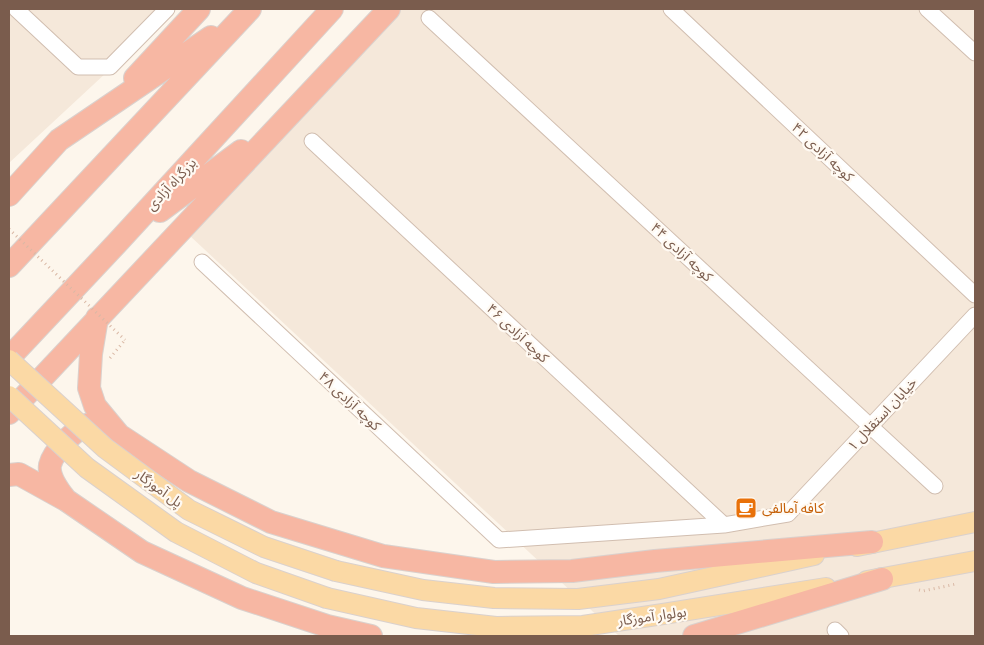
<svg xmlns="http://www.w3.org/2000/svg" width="984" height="645" font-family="'Roboto Condensed','Noto Sans Arabic',sans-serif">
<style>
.residential{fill:#f5e8da}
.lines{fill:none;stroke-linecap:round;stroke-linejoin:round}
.minor-casing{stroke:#d1beb0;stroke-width:17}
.major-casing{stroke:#dad1cd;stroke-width:22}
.highway-casing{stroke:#dad1cd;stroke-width:24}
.path{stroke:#d9b8a5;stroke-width:3;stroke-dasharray:1 4;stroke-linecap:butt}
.minor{stroke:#fff;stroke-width:15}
.major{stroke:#fbd9a5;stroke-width:20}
.highway{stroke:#f7b7a3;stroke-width:22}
.major-bridge-casing{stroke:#dad1cd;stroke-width:22;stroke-linecap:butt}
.path-bridge{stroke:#d9b8a5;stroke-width:3;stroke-dasharray:1 4;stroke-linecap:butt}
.major-bridge{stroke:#fbd9a5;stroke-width:20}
.labels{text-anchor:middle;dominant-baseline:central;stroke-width:4.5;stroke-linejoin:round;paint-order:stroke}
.street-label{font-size:14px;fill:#7a5c4d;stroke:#fffaf3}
.food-label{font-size:14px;fill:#c56008;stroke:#fffaf3;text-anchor:start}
</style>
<rect width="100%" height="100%" fill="#fdf6ec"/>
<!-- residential -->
<path class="residential" d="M9,9H168L121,59L9,163Z
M401,9H975V636H619L189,235Z"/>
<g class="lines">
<!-- minor casing -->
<g class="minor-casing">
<path id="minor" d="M16,9L78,67H110L167,9
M671,9L975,295
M927,9L975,53
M429,18L935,486
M312,141L724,525
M202,262L499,540L724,525L788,514L975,315
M835,630L841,636"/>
</g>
<!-- major casing -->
<g class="major-casing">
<path id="major" d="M857,546L975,522
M336,571L423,590L494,598L578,599L659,589L814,555
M867,581L975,561
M327,598L416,618L496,627L583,626L663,614L826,588"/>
</g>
<!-- highway casing -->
<g class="highway-casing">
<path id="highway" d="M135,78L199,9
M9,195L59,140L211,37
M160,211L241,151
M9,266L250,9
M97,318L91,354L89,388L95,406L119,435L189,481L271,522L383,556L494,572L572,571L655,561L872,542
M9,358L117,243L332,9
M9,413L389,9
M9,475L19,474L66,500L142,552L242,598L327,626L371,636
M66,500C59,491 48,478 50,465C53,452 77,426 90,424C93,423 98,425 102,425
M694,636L882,579"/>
</g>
<!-- path -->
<path class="path" d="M110,358L125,340
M919,590L923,591L956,584"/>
<!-- minor -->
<use href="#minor" class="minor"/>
<!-- major -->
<use href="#major" class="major"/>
<!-- highway -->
<use href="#highway" class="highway"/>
<!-- major-bridge casing -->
<g class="major-bridge-casing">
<path id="major-bridge" d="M9,360L105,448L189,510L264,547L336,571
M9,396L87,468L176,532L256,573L327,598"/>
</g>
<!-- path-bridge -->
<path class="path-bridge" d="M9,229L125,340"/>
<!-- major-bridge -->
<use href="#major-bridge" class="major-bridge"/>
</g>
<!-- icons -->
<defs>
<g id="cafe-square" transform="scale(1.125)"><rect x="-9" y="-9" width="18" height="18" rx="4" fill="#e8710a" stroke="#fffaf3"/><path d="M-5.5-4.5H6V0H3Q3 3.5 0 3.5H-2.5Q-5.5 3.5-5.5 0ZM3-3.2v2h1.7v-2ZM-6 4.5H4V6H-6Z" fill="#fff"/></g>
</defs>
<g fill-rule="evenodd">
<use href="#cafe-square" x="746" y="508"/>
</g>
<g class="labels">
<!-- street labels -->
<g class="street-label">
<text transform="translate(823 152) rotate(43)">کوچه آزادی ۴۲</text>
<text transform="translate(171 184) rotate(-47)">بزرگراه آزادی</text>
<text transform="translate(682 252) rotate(43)">کوچه آزادی ۴۴</text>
<text transform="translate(518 333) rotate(43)">کوچه آزادی ۴۶</text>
<text transform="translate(350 401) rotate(43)">کوچه آزادی ۴۸</text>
<text transform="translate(882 414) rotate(-47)">خیابان استقلال ۱</text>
<text transform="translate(159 488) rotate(36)">پل آموزگار</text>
<text transform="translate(652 616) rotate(-8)">بولوار آموزگار</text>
</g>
<!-- food labels -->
<g class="food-label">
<text x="762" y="508">کافه آمالفی</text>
</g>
</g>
<!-- border -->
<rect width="984" height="645" fill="none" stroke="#7a5c4d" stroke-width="20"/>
</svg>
